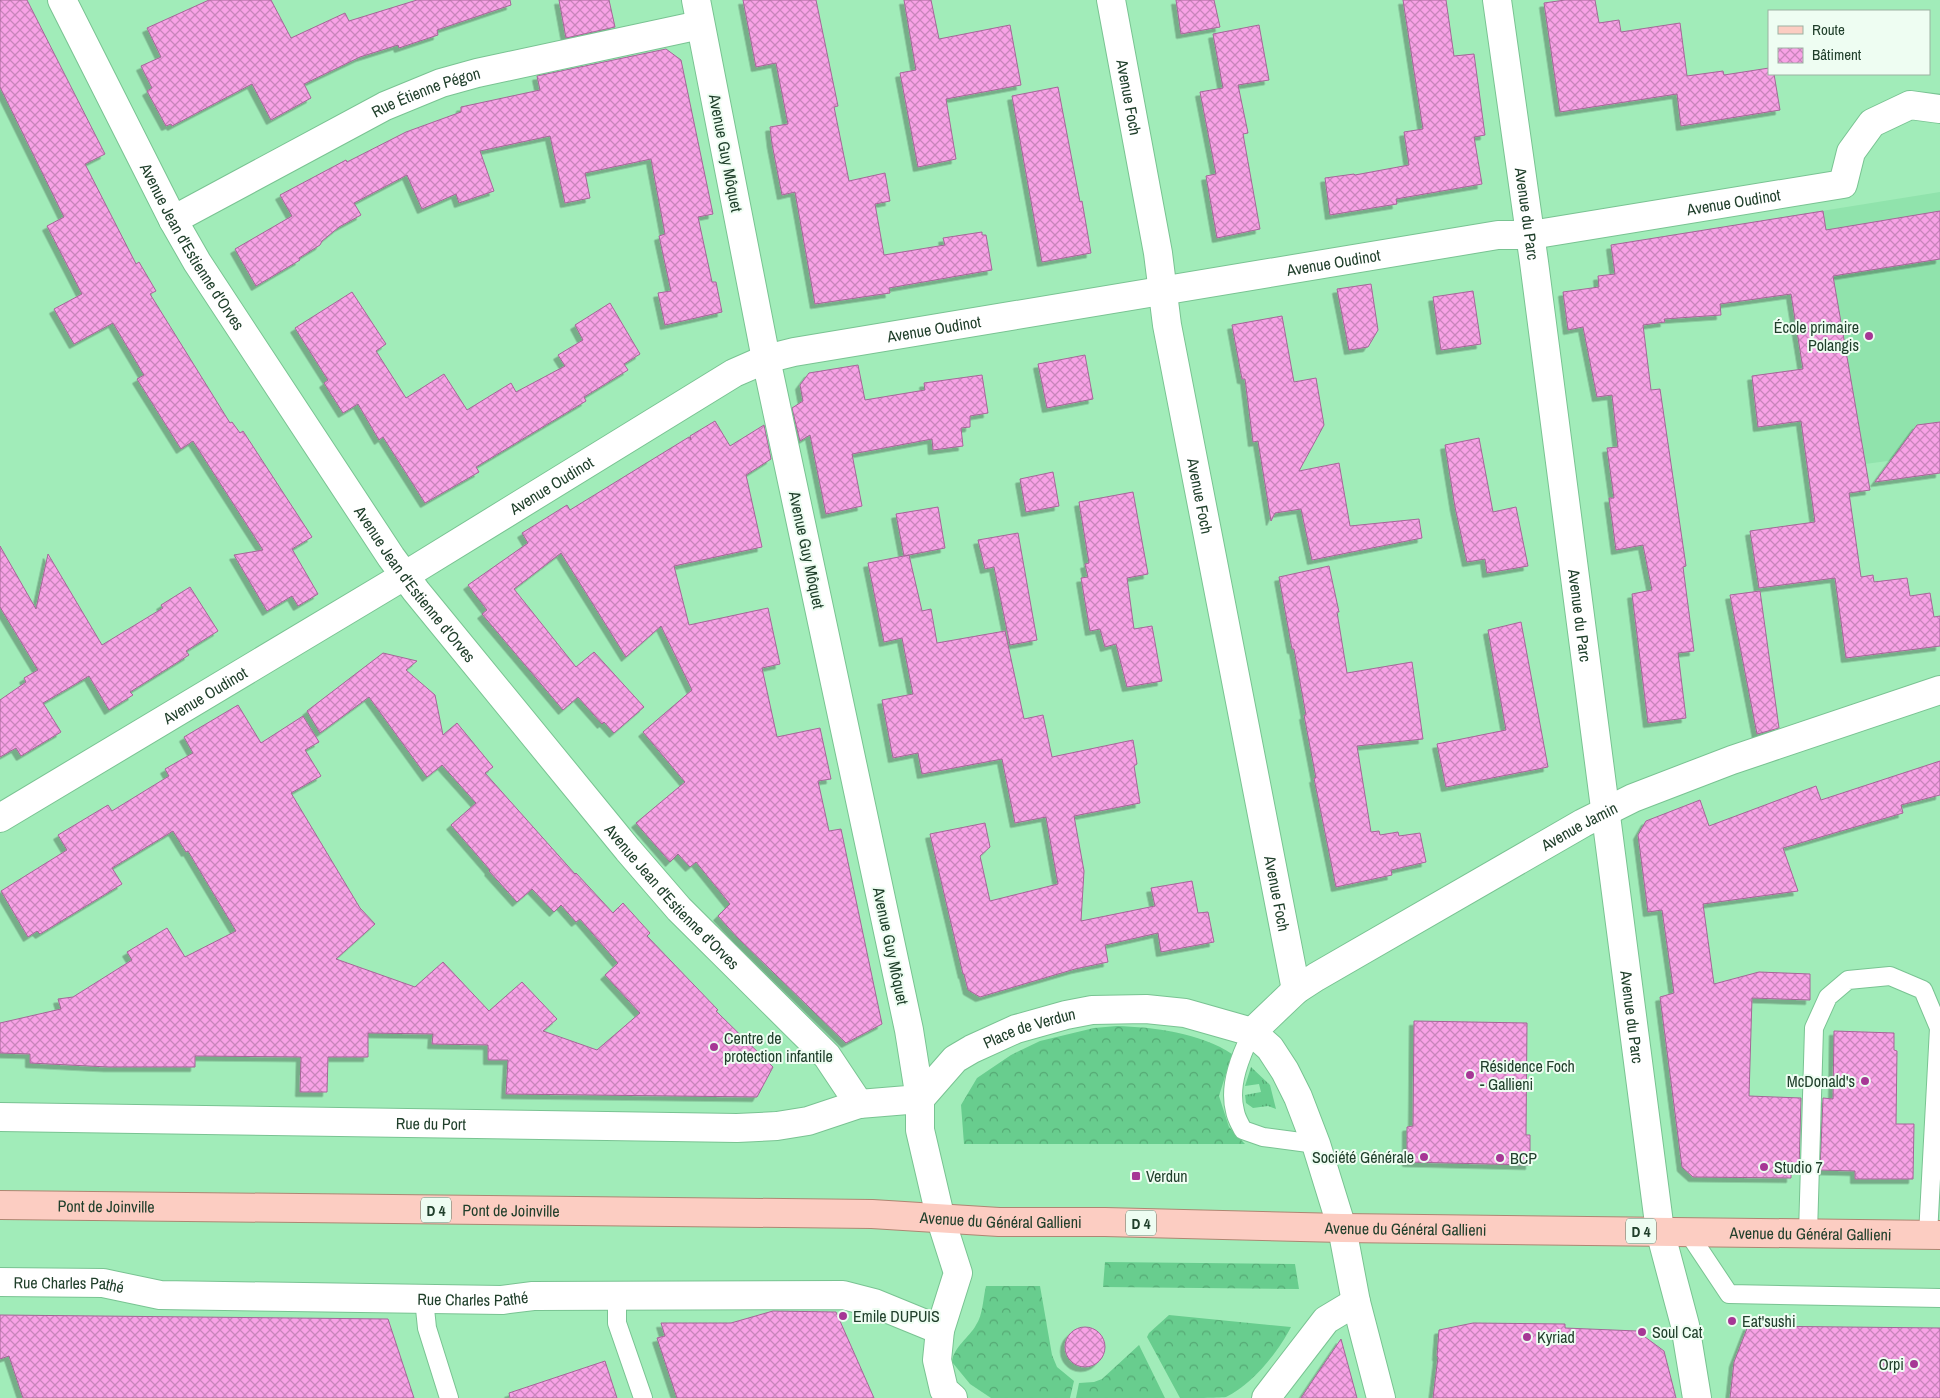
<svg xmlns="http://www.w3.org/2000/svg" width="1940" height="1398" font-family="'Archivo Narrow',sans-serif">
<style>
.built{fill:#90e3ac}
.grass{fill:url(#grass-tufts)}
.forest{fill:url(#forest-crowns)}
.building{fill:url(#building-cross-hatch);stroke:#a56798;filter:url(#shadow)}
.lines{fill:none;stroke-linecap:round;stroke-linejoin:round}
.lane-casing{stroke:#79c392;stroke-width:20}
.street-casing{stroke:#79c392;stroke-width:30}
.primary-casing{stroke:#ae8672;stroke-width:30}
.lane{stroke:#fff;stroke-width:18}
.street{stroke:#fff;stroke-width:28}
.primary{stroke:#fccdc2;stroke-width:28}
.poi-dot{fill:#a63795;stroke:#eefdf2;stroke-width:2}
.labels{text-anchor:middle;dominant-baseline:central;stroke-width:4;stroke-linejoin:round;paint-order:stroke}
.shield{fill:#eefdf2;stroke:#5e7867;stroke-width:1}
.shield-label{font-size:15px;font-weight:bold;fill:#203f2b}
.street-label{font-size:16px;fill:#203f2b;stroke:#eefdf2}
.poi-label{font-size:16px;fill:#203f2b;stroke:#eefdf2;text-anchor:start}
</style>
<defs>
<pattern id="grass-tufts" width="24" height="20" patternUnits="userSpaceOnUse" patternTransform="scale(1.25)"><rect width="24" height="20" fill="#68cd8e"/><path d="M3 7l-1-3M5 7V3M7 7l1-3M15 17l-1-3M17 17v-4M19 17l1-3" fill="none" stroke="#55a874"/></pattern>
<pattern id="forest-crowns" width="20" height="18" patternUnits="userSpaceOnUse" patternTransform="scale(1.25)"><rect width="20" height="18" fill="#68cd8e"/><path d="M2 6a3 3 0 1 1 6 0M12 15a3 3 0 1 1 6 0" fill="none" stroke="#55a874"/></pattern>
<pattern id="building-cross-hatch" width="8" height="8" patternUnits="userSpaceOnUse" patternTransform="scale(1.25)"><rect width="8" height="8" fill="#f8a2e6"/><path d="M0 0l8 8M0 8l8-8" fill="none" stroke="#c885bb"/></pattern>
<filter id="shadow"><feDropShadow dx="-4.5" dy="4.5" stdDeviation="0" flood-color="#0004"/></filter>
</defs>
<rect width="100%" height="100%" fill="#a1ecb9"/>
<!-- built -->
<path class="built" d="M1940,192V454L1820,470L1778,218Z"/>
<!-- grass -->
<path class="grass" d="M1251,1067L1270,1085L1276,1109L1268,1106L1253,1108L1246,1103L1245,1095L1261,1092L1259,1084L1245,1086Z"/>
<!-- forest -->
<path class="forest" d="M1117,1026C1153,1027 1201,1033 1232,1054L1219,1096L1229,1127L1245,1144H964L961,1105L977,1078L1011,1055L1040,1041L1094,1028Z
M1105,1262L1295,1264L1299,1289L1103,1287Z
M986,1286H1040L1052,1355L1057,1367L1074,1381L1070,1398H991L970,1384L952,1362C954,1346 969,1338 976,1325C983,1315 983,1298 986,1286Z
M1169,1315L1291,1327C1279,1351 1252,1385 1226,1397C1217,1398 1191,1398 1180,1398L1147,1337L1149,1333Z
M1139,1345L1165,1398H1076L1079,1383L1094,1382L1102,1379Z"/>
<!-- building -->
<path class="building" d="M0,0H27L105,154L85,164L136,264L139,262L156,291L150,294L230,423L232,422L240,433L243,431L312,537L292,549L318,594L298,606L292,596L267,611L234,555L263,550L193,441L181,449L137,379L144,375L113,323L74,344L54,309L82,294L47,226L64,217L0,87Z
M209,0H271L291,38L345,13L349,21L417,0H510L511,5L437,30L438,35L399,48L398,45L360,57L304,84L311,98L271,120L252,84L172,126L171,124L166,126L147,91L152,88L141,66L161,57L147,28Z
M559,0H609L615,27L566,38Z
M743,0H816L838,106L834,107L849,181L885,173L890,201L875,204L884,255L945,245L943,238L982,232V235H986L992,270L889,288L890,293L815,304L795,192L782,195L772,144L770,127L788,124L776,63L756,67Z
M904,0H931L939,39L1010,25L1021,85L946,99L956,159L918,167L900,73L916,70Z
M1176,0H1214L1220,27L1181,34Z
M1403,0H1446L1454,56L1474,54L1485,135L1474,137L1482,184L1396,199L1397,204L1330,215L1325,178L1354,174L1355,175L1409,165L1404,132L1423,129Z
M1565,0H1595L1599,23L1619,20L1621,32L1680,23L1687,76L1723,71L1724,75L1769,68V74H1774L1780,110L1681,126L1677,94L1560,112L1544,3Z
M1259,25L1269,80L1238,85L1248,133L1243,134L1260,229L1217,238L1206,176L1216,174L1200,92L1223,88L1213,34Z
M666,49L681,60L713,214L698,217L712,282H716L722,312L665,325L658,293L671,291L659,236L665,234L651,159L585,173L590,198L565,203L550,136L480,151L494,191L459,203L456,194L422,209L407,175L354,203L361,215L339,227L322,241L320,245L299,258L300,260L256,286L235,249L292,216L280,195L346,160L347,162L406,132L461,112V107L540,90L537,76Z
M1058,87L1080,202L1082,201L1091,253L1042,262L1012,96Z
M1823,211L1826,230L1940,211V259L1833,276L1870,490L1849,493L1861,577L1873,575L1874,582L1907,578L1910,596L1930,593L1934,617L1940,616V646L1846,658L1835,578L1759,588L1750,531L1815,522L1801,421L1758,427L1752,376L1803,369L1791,294L1720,304L1721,315L1664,319L1665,322L1643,325L1651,390L1660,389L1686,566L1683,567L1694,651L1678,653L1686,718L1648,723L1632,594L1652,590L1643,545L1616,550L1609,498H1614L1607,448L1618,447L1612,395L1597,397L1583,327L1568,330L1563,292L1599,287L1598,276L1615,274L1611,245Z
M1371,284L1378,330L1368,347L1349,350L1337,289Z
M1473,291L1481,344L1441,350L1433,297Z
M352,292L386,344L376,351L406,398L444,374L467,410L511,383L516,392L565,366L558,355L583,340L575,325L610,303L640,354L624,364L628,370L584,397L586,401L476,467L479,472L425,503L383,437L379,440L358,404L343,413L324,383L328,380L295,328Z
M1282,316L1294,382L1316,378L1324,425L1299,471L1339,463L1350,526L1419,519L1422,538L1312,560L1301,509L1275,513L1271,521L1258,441L1253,442L1245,379H1242L1232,325Z
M1085,355L1093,399L1047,408L1038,364Z
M858,365L865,400L925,390L924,383L982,375L988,413L970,416V427L961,428L963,446L933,450L932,439L852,454L862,506L826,514L810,435L800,441L792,408L803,401L800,385L809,373Z
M715,421L730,446L764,425L771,459L746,475L762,547L674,566L689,625L768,608L780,664L762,668L777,737L820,728L831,779L818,781L829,831L841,829L882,1024L846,1043L738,938L718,916L730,904L696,862L690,867L678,854L670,862L636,823L685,782L643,732L692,690L661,626L626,657L561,553L514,589L576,667L594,652L644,707L614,733L604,722L602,724L578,697L563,710L482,614L487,610L468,585L528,543L522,533L567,505L570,510L689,437L691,440L690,436Z
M1940,422V473L1875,482L1917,425Z
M1479,438L1493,512L1516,507L1528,566L1487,573L1485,559L1467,562L1455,507L1445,445Z
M1053,472L1059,506L1026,512L1020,479Z
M1133,492L1148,574L1127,578L1134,629L1152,626L1162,681L1127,687L1116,644L1105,647L1100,629L1090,631L1081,578L1088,577L1085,564L1089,563L1079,502Z
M938,507L945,548L904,556L896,514Z
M1018,533L1037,640L1010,645L994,567L985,569L978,540Z
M0,546L36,609L48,554L102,645L163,608L161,605L190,587L218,631L186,651L189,655L130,692L133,695L109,710L89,676L43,703L61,732L21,756L16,748L0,757V700L26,682L24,678L38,670L0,607Z
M909,555L922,611L931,609L937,643L1005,631L1024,719L1043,715L1052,757L1133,740L1137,764L1134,766L1140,803L1074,816L1084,871L1081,921L1155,906L1151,888L1192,881L1198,913L1208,912L1214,942L1161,952L1158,933L1105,945L1108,962L1075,969L980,997L968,990L964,974H963L930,834L985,823L990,847L980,856L990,901L1058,884L1046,817L1015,823L1002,759L922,774L918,753L893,758L882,700L913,694L902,638L884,642L868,563Z
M1329,566L1339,612H1337L1347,673L1412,662L1423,739L1357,746L1371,832L1379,831L1380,835L1398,832L1399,836L1420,833L1426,862L1391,870L1392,875L1336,887L1314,778H1316L1304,715H1306L1294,649H1292L1279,577Z
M1760,591L1779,728L1757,734L1730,595Z
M1521,622L1548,767L1446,787L1437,744L1506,730L1488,630Z
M383,653L417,661L406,670L435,695L443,735L457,723L493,767L485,773L575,874L576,873L613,913L623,903L650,933L647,936L718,1010L716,1011L773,1067L757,1097L506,1094L508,1060H488V1045L432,1044L433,1034L368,1033V1057H328L327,1092H300L301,1057L195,1056V1067H108L30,1063V1054L0,1053V1023L61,1009L58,999L73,997L132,960L127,952L167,928L185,957L236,931L188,851L186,852L173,831L112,868L122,884L40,934L37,931L28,937L1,891L67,850L58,835L108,805L112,811L169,776L165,769L193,753L184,737L238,705L261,743L303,716L319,742L305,750L321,776L291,793L360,908L375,924L336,959L415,987L443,962L489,1011L522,982L557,1019L543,1031L597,1050L640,1013L605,975L618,963L580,919L576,922L561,905L554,912L532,889L517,902L489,871L490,870L451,825L476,803L442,765L427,777L369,697L320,733L307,711Z
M1940,761V795L1901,805L1903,813L1783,848L1798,891L1703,904L1714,984L1759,972L1810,974V1000L1752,998L1749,1096L1801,1098L1799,1169H1791V1178L1693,1177L1682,1167L1660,997L1674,993L1662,910L1648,912L1638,835L1646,821L1700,800L1709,826L1816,786L1821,800Z
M1414,1021L1527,1023L1526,1135H1530V1165L1407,1162V1127L1413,1126Z
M1834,1031L1894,1033V1050L1897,1051L1896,1124H1914L1913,1179H1855V1171L1820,1170L1823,1098L1833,1099Z
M773,1311L836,1312L874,1398H677L657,1338L665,1336L661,1323H731Z
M0,1315L388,1319L414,1398H23L9,1356L0,1359Z
M1473,1323L1565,1324V1328L1637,1331L1664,1351L1676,1398H1433L1438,1357L1437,1356L1439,1330Z
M1748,1326L1940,1328V1398H1730L1734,1362Z
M1065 1347a20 20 0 1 1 40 0a20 20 0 1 1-40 0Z
M1341,1339L1357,1398H1301L1315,1377Z
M605,1361L617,1398H510L509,1393Z"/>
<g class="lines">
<!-- lane casing -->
<g class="lane-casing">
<path id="lane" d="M1252,1032C1241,1055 1228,1085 1235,1111C1236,1118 1240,1124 1243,1130L1263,1137L1316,1144
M1687,1231L1729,1294L1940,1298
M1808,1233L1814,1028L1828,997L1848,980L1890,976L1923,990L1939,1028L1928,1235
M617,1296V1323L643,1398
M424,1299L427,1328L449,1398"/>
</g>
<!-- street casing -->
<g class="street-casing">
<g id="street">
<path id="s1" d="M62,0L173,220L197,262L391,557L416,591L628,850L679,909L827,1056L859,1104"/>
<path id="s2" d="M1111,0L1158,253L1167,325L1296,990"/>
<path id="s3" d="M1497,0L1534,262L1660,1231L1685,1325L1697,1398"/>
<path id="s4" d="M173,220L385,106L441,83L477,73L700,25"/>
<path id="s5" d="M0,818L404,576L734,373L766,359L794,352L1498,235H1531L1843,184L1851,152L1872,123L1910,105L1940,109"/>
<path id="s6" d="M1252,1032L1296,990L1316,977L1583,823L1633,798L1732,760L1940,690"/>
<path id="s7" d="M0,1117L737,1128L777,1126L808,1121L859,1104L920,1099L909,1030L766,359L696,0"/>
<path id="s8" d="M0,1282L103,1283L160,1295L502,1300L533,1296L843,1295L874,1303L940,1330"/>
<path id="s9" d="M953,1398L944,1390L937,1360L940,1330L958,1273L941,1220L920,1130V1099L955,1059L972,1049L1016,1029L1066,1015L1092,1010L1146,1009L1185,1013L1252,1032L1270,1048L1285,1071L1298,1097L1316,1144L1342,1228L1356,1302L1381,1398"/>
<path d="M1266,1398L1326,1320L1356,1302"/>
</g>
</g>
<!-- primary casing -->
<g class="primary-casing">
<g id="primary">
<path id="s10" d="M0,1205L872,1214L999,1222H1105L1342,1228L1940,1235"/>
</g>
</g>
<!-- lane -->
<use href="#lane" class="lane"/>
<!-- street -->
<use href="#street" class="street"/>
<!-- primary -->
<use href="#primary" class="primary"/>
</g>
<!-- markers -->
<g class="poi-dot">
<circle cx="1869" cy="336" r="5"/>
<circle cx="714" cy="1047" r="5"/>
<circle cx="1470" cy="1075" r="5"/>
<circle cx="1865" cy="1081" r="5"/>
<circle cx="1424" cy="1157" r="5"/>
<circle cx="1500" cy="1158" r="5"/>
<circle cx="1764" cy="1167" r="5"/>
<rect x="1131" y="1171" width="10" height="10" rx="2.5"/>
<circle cx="843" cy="1316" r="5"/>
<circle cx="1732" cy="1321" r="5"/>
<circle cx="1642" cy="1332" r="5"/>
<circle cx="1527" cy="1337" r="5"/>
<circle cx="1914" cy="1364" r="5"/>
</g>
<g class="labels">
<!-- shield labels -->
<g class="shield">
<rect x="421" y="1197.5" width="30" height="25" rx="4"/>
<rect x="1126" y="1210.5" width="30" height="25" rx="4"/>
<rect x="1626" y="1218.5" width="30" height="25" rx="4"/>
</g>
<g class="shield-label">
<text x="436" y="1210">D 4</text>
<text x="1141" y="1223">D 4</text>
<text x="1641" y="1231">D 4</text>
</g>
<!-- street labels -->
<g class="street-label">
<text stroke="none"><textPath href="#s4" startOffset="284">Rue Étienne Pégon</textPath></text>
<text stroke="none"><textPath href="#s2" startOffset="99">Avenue Foch</textPath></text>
<text transform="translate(726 153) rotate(79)">Avenue Guy Môquet</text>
<text stroke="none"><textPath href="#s5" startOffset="1874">Avenue Oudinot</textPath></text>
<text stroke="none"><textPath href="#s3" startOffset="216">Avenue du Parc</textPath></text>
<text stroke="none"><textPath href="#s1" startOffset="279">Avenue Jean d'Estienne d'Orves</textPath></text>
<text stroke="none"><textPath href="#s5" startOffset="1469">Avenue Oudinot</textPath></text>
<text stroke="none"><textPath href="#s5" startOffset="1064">Avenue Oudinot</textPath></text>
<text stroke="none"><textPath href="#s5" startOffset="644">Avenue Oudinot</textPath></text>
<text stroke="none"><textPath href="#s2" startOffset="504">Avenue Foch</textPath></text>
<text transform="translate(807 550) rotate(78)">Avenue Guy Môquet</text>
<text stroke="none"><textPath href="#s1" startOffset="684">Avenue Jean d'Estienne d'Orves</textPath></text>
<text stroke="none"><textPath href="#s3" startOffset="621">Avenue du Parc</textPath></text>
<text stroke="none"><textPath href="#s5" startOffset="239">Avenue Oudinot</textPath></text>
<text stroke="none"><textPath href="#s6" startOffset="388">Avenue Jamin</textPath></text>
<text stroke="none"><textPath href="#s2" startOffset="909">Avenue Foch</textPath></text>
<text stroke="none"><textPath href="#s1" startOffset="1089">Avenue Jean d'Estienne d'Orves</textPath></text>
<text transform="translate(891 946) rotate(78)">Avenue Guy Môquet</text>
<text stroke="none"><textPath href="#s3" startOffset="1026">Avenue du Parc</textPath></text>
<text stroke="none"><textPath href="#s9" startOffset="446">Place de Verdun</textPath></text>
<text stroke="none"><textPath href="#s7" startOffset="431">Rue du Port</textPath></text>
<text stroke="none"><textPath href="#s10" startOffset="106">Pont de Joinville</textPath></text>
<text stroke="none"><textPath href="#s10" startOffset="511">Pont de Joinville</textPath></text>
<text stroke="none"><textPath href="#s10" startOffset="1001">Avenue du Général Gallieni</textPath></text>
<text stroke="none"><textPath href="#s10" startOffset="1406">Avenue du Général Gallieni</textPath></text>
<text stroke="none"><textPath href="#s10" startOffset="1811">Avenue du Général Gallieni</textPath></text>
<text stroke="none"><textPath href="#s8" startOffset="69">Rue Charles Pathé</textPath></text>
<text stroke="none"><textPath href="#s8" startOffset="474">Rue Charles Pathé</textPath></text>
</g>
<!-- poi labels -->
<g class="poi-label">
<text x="1859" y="327" text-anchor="end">École primaire<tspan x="1859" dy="18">Polangis</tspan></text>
<text x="724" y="1038">Centre de<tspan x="724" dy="18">protection infantile</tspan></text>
<text x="1480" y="1066">Résidence Foch<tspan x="1480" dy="18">- Gallieni</tspan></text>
<text x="1855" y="1081" text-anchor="end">McDonald's</text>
<text x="1414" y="1157" text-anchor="end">Société Générale</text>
<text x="1510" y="1158">BCP</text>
<text x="1774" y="1167">Studio 7</text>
<text x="1146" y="1176">Verdun</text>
<text x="853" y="1316">Emile DUPUIS</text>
<text x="1742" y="1321">Eat'sushi</text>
<text x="1652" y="1332">Soul Cat</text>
<text x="1537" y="1337">Kyriad</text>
<text x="1904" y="1364" text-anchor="end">Orpi</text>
</g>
</g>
<!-- legend -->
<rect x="1768" y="10" width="162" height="65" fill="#eefdf2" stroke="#9cb1a2"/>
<rect x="1778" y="26" width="25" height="8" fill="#fccdc2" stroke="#9cb1a2"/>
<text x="1812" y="35" font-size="15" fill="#203f2b">Route</text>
<rect x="1778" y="48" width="25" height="15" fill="url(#building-cross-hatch)" stroke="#9cb1a2"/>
<text x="1812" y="60" font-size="15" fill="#203f2b">Bâtiment</text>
</svg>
